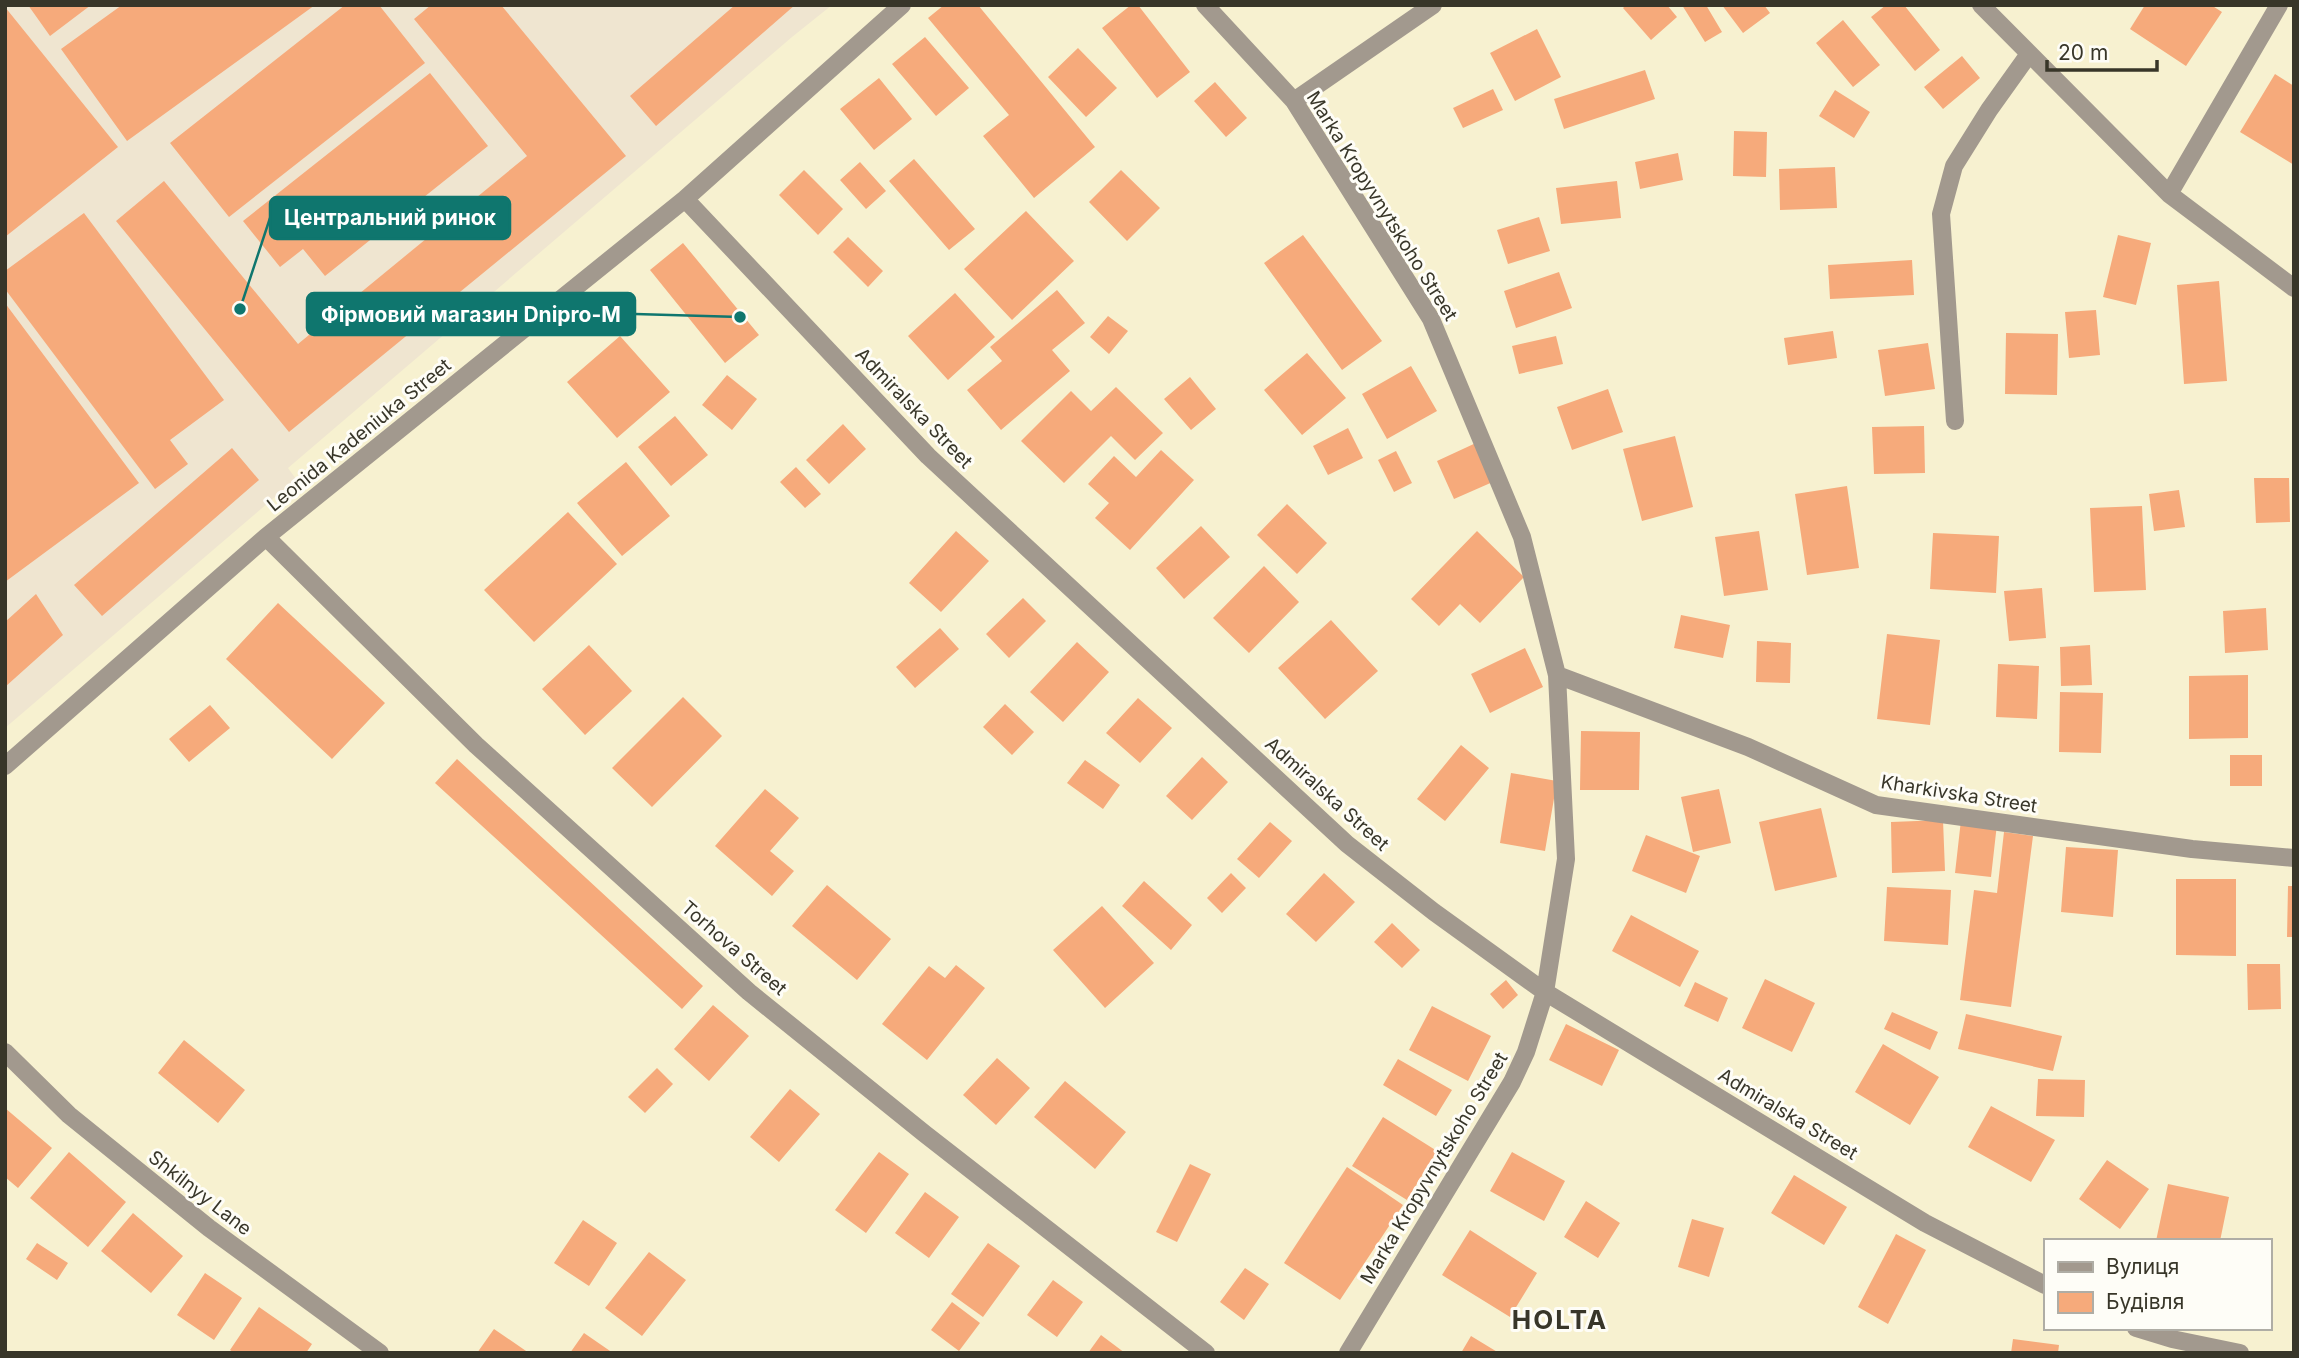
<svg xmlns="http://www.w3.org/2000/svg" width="2299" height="1358" font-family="Inter,sans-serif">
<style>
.commercial{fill:#efe5d0}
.building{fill:#f6aa7b}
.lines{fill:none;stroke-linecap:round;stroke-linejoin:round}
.minor{stroke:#a2998e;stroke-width:18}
.labels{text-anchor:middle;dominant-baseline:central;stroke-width:6;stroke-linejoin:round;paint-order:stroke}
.street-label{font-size:19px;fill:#383629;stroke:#fefdf7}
.district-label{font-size:26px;font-weight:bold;letter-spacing:2px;fill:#383629;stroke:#fefdf7}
.leader{fill:none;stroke:#0f766e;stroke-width:2.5}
.callout-dot{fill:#0f766e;stroke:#fefdf7;stroke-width:2.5}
.callout{fill:#0f766e;stroke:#0f766e;stroke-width:2.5}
.callout-label{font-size:21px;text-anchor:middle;font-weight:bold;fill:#fff}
</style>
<rect width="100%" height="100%" fill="#f7f1d0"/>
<!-- commercial -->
<path class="commercial" d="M5,5H832L792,37L288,468L296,479L5,728Z"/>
<!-- building -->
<path class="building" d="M28,5H91L50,36Z
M122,5H315L127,141L61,49Z
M345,5H379L425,63L229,217L170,143Z
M431,5H501L626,156L289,432L116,221L164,181L298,344L527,156L414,19Z
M735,5H795L656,126L630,96Z
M944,5H978L1095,147L1034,198L983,136L1009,115L928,18Z
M1131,5H1138L1190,72L1157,98L1102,28Z
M1626,5H1667L1677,17L1651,40L1623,8Z
M1682,5H1706L1722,32L1705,42Z
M1722,5H1764L1770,13L1743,33Z
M1886,5H1904L1940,50L1915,71L1871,17Z
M2145,5H2211L2222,12L2186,66L2130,29Z
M5,7L118,147L5,237Z
M1843,20L1880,65L1853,87L1816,43Z
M1537,29L1561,77L1515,101L1490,53Z
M925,37L969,88L936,116L892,64Z
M1078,48L1117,88L1086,117L1048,77Z
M1962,56L1980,78L1943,109L1924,87Z
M1645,70L1655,99L1564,129L1554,99Z
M430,73L488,146L325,276L303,249L280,267L243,221Z
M2275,74L2294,86V165L2240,132Z
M879,78L912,119L874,150L840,109Z
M1215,82L1247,118L1226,137L1194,101Z
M1493,89L1503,110L1463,128L1453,108Z
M1835,90L1870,112L1854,138L1819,116Z
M1734,131L1767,132L1766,177L1733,176Z
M1678,153L1683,180L1640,189L1635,162Z
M914,159L975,229L949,250L889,181Z
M860,162L886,191L866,209L840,180Z
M1835,167L1837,208L1780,210L1779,169Z
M804,170L843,209L818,235L779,195Z
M1121,170L1160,208L1127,241L1089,202Z
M1617,181L1621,218L1561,224L1556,188Z
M1026,211L1074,261L1012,320L964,269Z
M84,213L224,400L170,440L188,464L155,489L5,289V271Z
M1539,217L1550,251L1508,264L1497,230Z
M1303,235L1382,341L1342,370L1264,263Z
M2118,235L2151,243L2136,305L2103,297Z
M848,237L883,271L868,287L833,252Z
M683,243L759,335L725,363L650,270Z
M1912,260L1914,295L1830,299L1828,265Z
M1559,272L1572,308L1516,328L1504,291Z
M2219,281L2227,381L2184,384L2177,285Z
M1057,290L1085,323L1052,350L1070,371L1001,430L967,390L1002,361L990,347Z
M955,293L995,337L948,380L908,336Z
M5,303L139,483L5,582Z
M2096,310L2100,355L2069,358L2065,312Z
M1108,316L1128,331L1109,354L1090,337Z
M1833,331L1837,358L1788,365L1784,338Z
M2006,333L2058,334L2057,395L2005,394Z
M620,336L670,392L617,438L567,382Z
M1556,336L1563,364L1519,374L1512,346Z
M1928,343L1935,389L1885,396L1878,350Z
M1307,353L1346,398L1302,435L1264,390Z
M1411,366L1437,411L1387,439L1362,394Z
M727,375L757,399L732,430L702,405Z
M1190,377L1216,409L1191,430L1164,399Z
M1116,387L1163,433L1135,460L1111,436L1064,483L1021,441L1071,391L1091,411Z
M1608,389L1623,432L1572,450L1557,407Z
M675,416L708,455L671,486L638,447Z
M843,424L866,449L829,484L806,460Z
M1924,426L1925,473L1874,474L1872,427Z
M1348,428L1363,458L1328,475L1313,446Z
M1675,436L1693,507L1642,521L1623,449Z
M1478,442L1495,481L1454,499L1437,461Z
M232,448L259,480L102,616L74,585Z
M1161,450L1194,480L1130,550L1095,518L1109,503L1088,484L1114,456L1136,477Z
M1396,451L1412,483L1394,492L1378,460Z
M626,462L670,516L622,556L577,503Z
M796,467L821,494L805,508L780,482Z
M2254,478H2289L2290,522L2256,523Z
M1847,486L1859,568L1807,575L1795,494Z
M2179,490L2185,527L2154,531L2149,494Z
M1287,504L1327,543L1297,574L1257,535Z
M2142,506L2146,590L2094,592L2090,508Z
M568,512L617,564L534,642L484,590Z
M1201,526L1230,557L1184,599L1156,568Z
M956,531L989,561L941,612L909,583Z
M1477,531L1524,577L1480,623L1460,604L1439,626L1411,599Z
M1759,531L1768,590L1724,596L1715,537Z
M1933,533L1999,536L1996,593L1930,589Z
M1264,566L1299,602L1249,653L1213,618Z
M2042,588L2046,638L2009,641L2004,591Z
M36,594L63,635L5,687V622Z
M1023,598L1046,621L1009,658L986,634Z
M278,603L385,703L332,759L226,659Z
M2266,608L2268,650L2225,653L2223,611Z
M1681,615L1730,625L1723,658L1674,648Z
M1331,620L1378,671L1325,719L1278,668Z
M940,628L959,649L915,688L896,667Z
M1887,634L1940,640L1930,725L1877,719Z
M1757,641L1791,643L1790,683L1756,682Z
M1077,642L1109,672L1063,722L1030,692Z
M589,645L632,691L585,735L542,689Z
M2090,645L2092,685L2061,686L2060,647Z
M1525,648L1543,687L1490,713L1471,674Z
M1998,664L2039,666L2037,719L1996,717Z
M2248,675V738L2189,739V676Z
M2060,692L2103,693L2101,753L2059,752Z
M683,697L722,736L652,807L612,768Z
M1138,698L1172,728L1140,763L1106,733Z
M1005,704L1034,732L1012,755L983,727Z
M210,705L230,728L189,762L169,739Z
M1581,731L1640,732L1639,790H1580Z
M1461,745L1489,768L1445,821L1417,799Z
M2230,755H2262V786H2230Z
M1202,757L1228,782L1192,820L1166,796Z
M457,759L703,986L682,1009L435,783Z
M1085,760L1120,785L1103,809L1067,783Z
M1511,773L1557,781L1545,851L1500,843Z
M765,789L799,818L770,851L794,871L772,896L715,846Z
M1719,789L1731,843L1693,852L1681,797Z
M1821,808L1837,877L1775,891L1759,822Z
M1943,820L1945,871L1892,873L1891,822Z
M1961,820L1997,824L1991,877L1955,873Z
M1270,822L1292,841L1259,878L1237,859Z
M2004,832L2033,836L2011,1007L1960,1000L1974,890L1997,893Z
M1646,835L1700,856L1686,893L1632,871Z
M2066,847L2118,850L2113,917L2061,912Z
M1231,873L1246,888L1222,913L1207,898Z
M1324,873L1355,902L1316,942L1286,914Z
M2176,879H2236V956L2176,955Z
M1144,881L1192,925L1171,950L1122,906Z
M827,885L891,939L857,980L792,926Z
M2288,886H2294V937H2287Z
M1887,887L1951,890L1948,945L1884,941Z
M1102,906L1154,963L1105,1008L1053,950Z
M1631,915L1699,951L1680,987L1612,951Z
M1392,923L1420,950L1402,968L1374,942Z
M2247,964H2280L2281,1009L2248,1010Z
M956,965L985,988L927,1060L882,1024L929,966L945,978Z
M1765,979L1815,1003L1792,1052L1742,1028Z
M1506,980L1518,995L1503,1009L1490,994Z
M1695,982L1728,998L1718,1022L1684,1006Z
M713,1005L749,1036L709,1081L674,1049Z
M1432,1006L1491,1036L1468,1081L1409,1050Z
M1892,1012L1938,1032L1930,1050L1884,1029Z
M1966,1014L2062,1036L2053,1071L1958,1049Z
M1566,1024L1619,1050L1602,1086L1549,1060Z
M184,1040L245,1090L218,1123L158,1073Z
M1883,1044L1939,1077L1910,1125L1855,1092Z
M997,1058L1030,1088L996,1125L963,1095Z
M1398,1059L1452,1090L1436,1116L1383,1085Z
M657,1068L673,1084L645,1113L628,1097Z
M2038,1079L2085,1080L2084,1117L2036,1116Z
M1065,1081L1126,1132L1095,1169L1034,1117Z
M790,1089L820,1114L779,1162L750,1137Z
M1991,1106L2055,1140L2031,1182L1968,1147Z
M5,1108L52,1148L18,1188L5,1177Z
M1383,1117L1437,1151L1407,1200L1352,1166Z
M69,1152L126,1202L88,1247L30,1198Z
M879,1152L909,1174L866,1233L835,1210Z
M1512,1152L1565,1181L1544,1221L1490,1191Z
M2107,1160L2149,1189L2120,1229L2079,1199Z
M1190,1164L1211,1174L1177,1242L1156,1232Z
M1347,1167L1403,1205L1340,1300L1284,1263Z
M1794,1175L1847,1207L1824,1245L1771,1213Z
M2168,1184L2229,1197L2220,1241H2156Z
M925,1192L959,1217L929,1258L895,1233Z
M1586,1201L1620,1223L1598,1258L1564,1237Z
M133,1213L183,1256L151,1293L101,1251Z
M1692,1219L1724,1228L1709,1277L1678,1267Z
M583,1220L617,1243L589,1286L554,1263Z
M1470,1230L1537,1273L1510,1317L1442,1275Z
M1896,1234L1926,1250L1888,1324L1858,1307Z
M37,1243L68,1263L57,1280L26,1259Z
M988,1243L1020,1266L983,1317L951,1294Z
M649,1252L686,1280L642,1336L605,1308Z
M1245,1268L1269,1284L1244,1320L1220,1302Z
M205,1273L242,1298L214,1340L177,1315Z
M1053,1280L1083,1302L1057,1337L1027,1315Z
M952,1302L980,1323L959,1351L931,1330Z
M259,1307L312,1344L306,1353H234L230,1350Z
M494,1329L529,1353H477Z
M584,1333L613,1353H570Z
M1101,1335L1125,1353H1088Z
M1471,1336L1499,1353H1461Z
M2013,1339L2059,1345L2058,1353H2011Z"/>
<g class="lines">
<!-- minor -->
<path class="minor" d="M1205,5L1294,101L1431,319L1522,537L1557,675L1566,859L1545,992L1526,1052L1512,1082L1348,1353
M1981,5L2169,194L2294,288
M1294,101L1433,5
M2169,194L2279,5
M685,199L928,456L1347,844L1434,912L1545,992L1925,1223L2045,1285
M1955,421L1941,214L1954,166L1989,110L2029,54
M266,537L476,745L749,992L925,1134L1206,1353
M1557,675L1748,747L1876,805L2192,849L2294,858
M5,766L266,537L685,199L902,5
M5,1052L69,1115L209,1228L380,1353
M2136,1328L2172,1339L2240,1353"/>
</g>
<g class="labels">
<!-- street labels -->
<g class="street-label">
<text transform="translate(1382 206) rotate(58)">Marka Kropyvnytskoho Street</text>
<text transform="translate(914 408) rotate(46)">Admiralska Street</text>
<text transform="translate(359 435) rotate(-39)">Leonida Kadeniuka Street</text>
<text transform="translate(1327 794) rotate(42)">Admiralska Street</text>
<text transform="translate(1959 794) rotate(9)">Kharkivska Street</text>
<text transform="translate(734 948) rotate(41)">Torhova Street</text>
<text transform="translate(1788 1114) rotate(31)">Admiralska Street</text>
<text transform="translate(1434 1168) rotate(-59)">Marka Kropyvnytskoho Street</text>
<text transform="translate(200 1193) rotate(38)">Shkilnyy Lane</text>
</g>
<!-- district labels -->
<g class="district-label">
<text x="1560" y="1319">HOLTA</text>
</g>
</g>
<!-- callouts -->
<path class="leader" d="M240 309L270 218M740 317L635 314"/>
<g class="callout-dot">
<circle cx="240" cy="309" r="7"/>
<circle cx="740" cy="317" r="7"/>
</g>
<g class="callout">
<rect x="270" y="197" width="240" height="42" rx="7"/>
<rect x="307" y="293" width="328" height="42" rx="7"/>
</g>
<g class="callout-label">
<text x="390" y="225">Центральний ринок</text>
<text x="471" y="322">Фірмовий магазин Dnipro-M</text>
</g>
<!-- border -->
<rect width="2299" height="1358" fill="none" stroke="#383629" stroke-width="14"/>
<!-- legend -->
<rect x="2044" y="1239" width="228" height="91" fill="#fefdf7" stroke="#afada5" stroke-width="2"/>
<rect x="2058" y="1262" width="35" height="10" fill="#a2998e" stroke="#afada5" stroke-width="2"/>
<text x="2106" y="1274" font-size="21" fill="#383629">Вулиця</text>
<rect x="2058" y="1292" width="35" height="21" fill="#f6aa7b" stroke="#afada5" stroke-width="2"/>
<text x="2106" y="1309" font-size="21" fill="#383629">Будівля</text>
<!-- scale -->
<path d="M2047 60v10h110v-10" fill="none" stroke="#383629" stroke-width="3.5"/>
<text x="2058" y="60" font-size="21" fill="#383629" stroke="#fefdf7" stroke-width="5" paint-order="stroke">20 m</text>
</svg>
